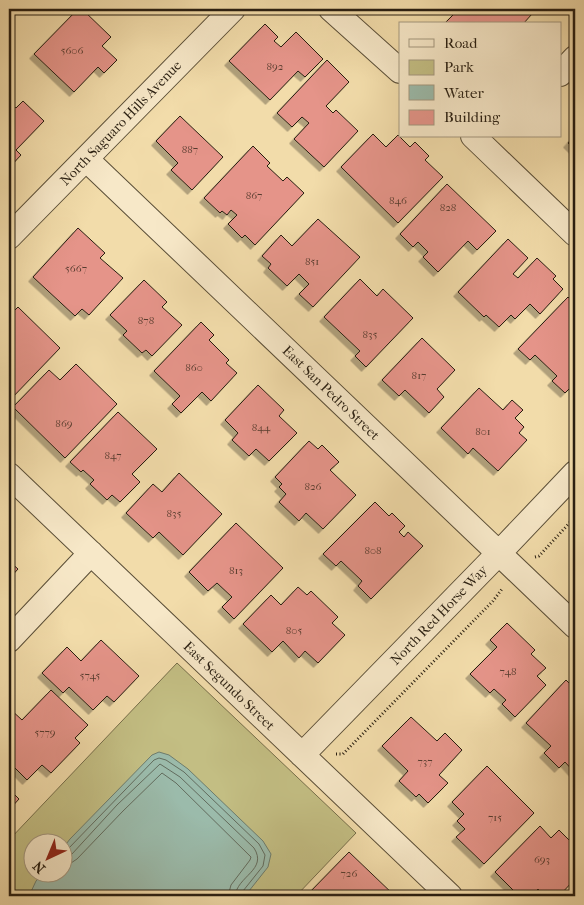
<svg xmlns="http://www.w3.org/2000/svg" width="584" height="905" font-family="'IM FELL French Canon',serif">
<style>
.green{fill:#c3be83;stroke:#766e4a;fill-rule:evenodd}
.water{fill:#9bbbab;stroke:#6d7c6d}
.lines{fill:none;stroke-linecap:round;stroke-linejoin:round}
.shore{stroke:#626c5e;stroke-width:1}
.building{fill:#e59489;stroke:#281e11;filter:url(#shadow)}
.street-casing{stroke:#5a4e37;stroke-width:26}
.path{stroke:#281e11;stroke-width:3;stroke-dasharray:1 2.5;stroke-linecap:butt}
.street{stroke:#f7e8c8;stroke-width:24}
.labels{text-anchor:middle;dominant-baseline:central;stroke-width:4;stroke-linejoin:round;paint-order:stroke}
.number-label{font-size:11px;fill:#573c2f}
.street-label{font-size:14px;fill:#281e11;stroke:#f7e8c8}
</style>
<defs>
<filter id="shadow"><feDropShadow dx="-4.5" dy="4.5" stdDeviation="0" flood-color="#0004"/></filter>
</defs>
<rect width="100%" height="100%" fill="#f2dcaa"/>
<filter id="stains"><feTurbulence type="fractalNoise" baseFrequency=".004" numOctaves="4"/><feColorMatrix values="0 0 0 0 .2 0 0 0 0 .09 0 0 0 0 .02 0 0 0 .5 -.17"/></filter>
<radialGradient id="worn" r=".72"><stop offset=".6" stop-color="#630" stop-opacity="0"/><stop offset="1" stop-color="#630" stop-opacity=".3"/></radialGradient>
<!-- green -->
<path class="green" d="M177,663L356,833L296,896H9V840ZM32,842H62V872H32Z"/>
<!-- water -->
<path class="water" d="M159,752L169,755L188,769L263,841L271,854L268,867L245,896H29L36,881L43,873L62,872L63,848L70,839L152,755Z"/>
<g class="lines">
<!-- shore -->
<path class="shore" d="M62,850L68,849L154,760L159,758L166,760L184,772L259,844L265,855L263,866L243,891L242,896
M62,857L72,854L117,805L160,764L180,777L254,848C268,870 237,876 235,896
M62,864L71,863L77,859L123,811L162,773L176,783L251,857L250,860L231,885L228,896"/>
</g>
<!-- building -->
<path class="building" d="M78,9H82L111,37L102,46L117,60L104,73L98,67L74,92L34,54Z
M459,9H527L532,14L523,24H444Z
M265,24L278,37L274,41L281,47L296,32L323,59L305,77L298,71L270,100L229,61Z
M327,60L349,82L326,106L333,113L336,110L358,131L324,167L294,139L309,123L302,117L292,127L277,113Z
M23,101L44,121L16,150L21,155L9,168V102L16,108Z
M180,116L223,157L192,190L171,170L178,163L156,141Z
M373,134L386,147L398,135L410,147L415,142L429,156L425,160L443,177L398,223L341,167Z
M575,135V150L568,143Z
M253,146L270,163L267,166L283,181L287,177L304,193L255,245L245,235L242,238L228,224L237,215L231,210L227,215L222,211L220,213L204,198Z
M447,184L496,231L477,250L468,241L438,272L423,257L428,252L418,242L413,247L400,234Z
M318,219L360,257L313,307L299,294L309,284L299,274L287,286L268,268L271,264L262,256L281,235L292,246Z
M78,228L105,253L100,258L123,278L89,315L82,309L75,316L33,277Z
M508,239L528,258L513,274L518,278L537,258L556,276L553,279L563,289L540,314L530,304L515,319L511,315L499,327L486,315L484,317L458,292Z
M360,279L377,296L383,289L413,318L366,367L355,356L360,351L324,317Z
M144,280L167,302L162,307L182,325L152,356L146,350L142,353L123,335L127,331L110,315Z
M568,297L575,304V383L565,393L552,381L557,376L535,355L530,360L518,349Z
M18,307L60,348L9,401V316Z
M201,322L214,335L209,340L229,360L226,363L237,373L211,401L202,392L181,413L172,404L180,396L154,371Z
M422,338L455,370L437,389L444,397L429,413L405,390L399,396L382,380Z
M76,364L117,404L65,458L13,407L49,370L60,380Z
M258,385L284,410L279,416L297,433L269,461L256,449L249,456L232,440L238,433L225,420Z
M479,388L503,410L512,400L523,410L515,418L524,427L519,433L527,440L498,471L473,448L468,454L441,428Z
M118,412L157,449L132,474L140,482L120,502L112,495L107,500L90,484L94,480L83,470L81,472L70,462Z
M309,441L318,449L322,445L339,462L330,470L356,495L323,529L306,513L299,521L279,502L286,494L279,487L282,484L275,477Z
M179,473L222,514L183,555L159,532L153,538L126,513L153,484L162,492Z
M375,502L389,516L392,513L405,526L399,532L404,537L408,532L423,546L371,599L358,586L362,581L341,561L336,566L323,554Z
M236,523L283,568L234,619L222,607L232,597L217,583L208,591L189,572Z
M9,561L18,569L9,579Z
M298,587L307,595L311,591L338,617L332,623L345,635L318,663L305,651L299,658L283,641L272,652L243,624L271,595L281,605Z
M507,623L535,650L531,654L546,668L537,676L546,685L515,717L502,704L506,700L494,689L490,693L470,674L497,647L490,640Z
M101,640L139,676L114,702L107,696L93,710L69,687L63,693L42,673L67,647L81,661Z
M566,680L575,689V773L565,762L559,768L544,753L551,746L526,723Z
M51,690L88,725L75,738L80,743L51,773L42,765L27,780L9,762V708L22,720Z
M411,717L437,741L445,733L462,750L439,775L448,783L428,803L419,794L416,797L399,781L408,771L382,746Z
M487,766L534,813L484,864L456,837L465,829L457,821L464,814L452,802Z
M9,789L19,799L9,810Z
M540,826L551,838L559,830L575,846V879L559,896H545L538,889L531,896H519L495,872Z
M349,852L395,896H310L308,894Z"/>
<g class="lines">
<!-- street casing -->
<g class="street-casing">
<path id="street" d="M331,9L400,71
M560,74L575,58
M473,136L575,234
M86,159L575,626
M9,237L233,9
M9,475L450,896
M9,640L91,553
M302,755L499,553L575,473"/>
</g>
<!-- path -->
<path class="path" d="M535,557L539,556L575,517
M336,754H343L493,601L502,589"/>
<!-- street -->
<use href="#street" class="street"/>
</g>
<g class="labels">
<!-- number labels -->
<g class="number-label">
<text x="72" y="50">5606</text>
<text x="275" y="66">892</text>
<text x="190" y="149">887</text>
<text x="254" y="195">867</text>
<text x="398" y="200">846</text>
<text x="448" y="207">828</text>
<text x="312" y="261">851</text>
<text x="76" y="268">5667</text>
<text x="146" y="320">878</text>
<text x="370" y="334">835</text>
<text x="194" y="367">860</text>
<text x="419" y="375">817</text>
<text x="64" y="423">869</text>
<text x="261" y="427">844</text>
<text x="483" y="431">801</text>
<text x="113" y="455">847</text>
<text x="313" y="486">826</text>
<text x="174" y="513">835</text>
<text x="373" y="550">808</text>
<text x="236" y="570">813</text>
<text x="294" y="630">805</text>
<text x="508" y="671">748</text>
<text x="90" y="675">5745</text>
<text x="45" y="732">5779</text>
<text x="425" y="761">737</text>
<text x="495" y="817">715</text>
<text x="542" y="859">693</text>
<text x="349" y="873">726</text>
</g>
<!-- street labels -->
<g class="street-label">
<text transform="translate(121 123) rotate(-46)">North Saguaro Hills Avenue</text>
<text transform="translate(331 393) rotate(44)">East San Pedro Street</text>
<text transform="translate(439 615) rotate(-46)">North Red Horse Way</text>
<text transform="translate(229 686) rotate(44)">East Segundo Street</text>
</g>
</g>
<!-- margin -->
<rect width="584" height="905" fill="none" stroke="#f2dcaa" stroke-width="30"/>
<rect x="10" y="10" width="564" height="885" fill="none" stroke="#281e11" stroke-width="2.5"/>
<rect x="15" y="15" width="554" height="875" fill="none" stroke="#281e11"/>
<!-- legend -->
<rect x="399" y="22" width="162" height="115" fill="#f7e8c8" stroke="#a4977f"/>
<rect x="409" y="39" width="25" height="8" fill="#f7e8c8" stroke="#a4977f"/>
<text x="444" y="48" font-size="15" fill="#281e11">Road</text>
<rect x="409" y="60" width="25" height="15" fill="#c3be83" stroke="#a4977f"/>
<text x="444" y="72" font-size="15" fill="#281e11">Park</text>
<rect x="409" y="85" width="25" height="15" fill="#9bbbab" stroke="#a4977f"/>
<text x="444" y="98" font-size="15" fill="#281e11">Water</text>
<rect x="409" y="110" width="25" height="15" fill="#e59489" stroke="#a4977f"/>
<text x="444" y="122" font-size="15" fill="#281e11">Building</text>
<!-- north arrow -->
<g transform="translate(48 858) rotate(224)"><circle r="24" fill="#f7e8c8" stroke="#a4977f"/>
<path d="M0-4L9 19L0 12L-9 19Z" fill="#8f2418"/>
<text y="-8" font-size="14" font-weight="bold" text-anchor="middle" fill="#281e11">N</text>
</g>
<rect width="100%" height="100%" filter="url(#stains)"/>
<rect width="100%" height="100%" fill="url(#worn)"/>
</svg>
